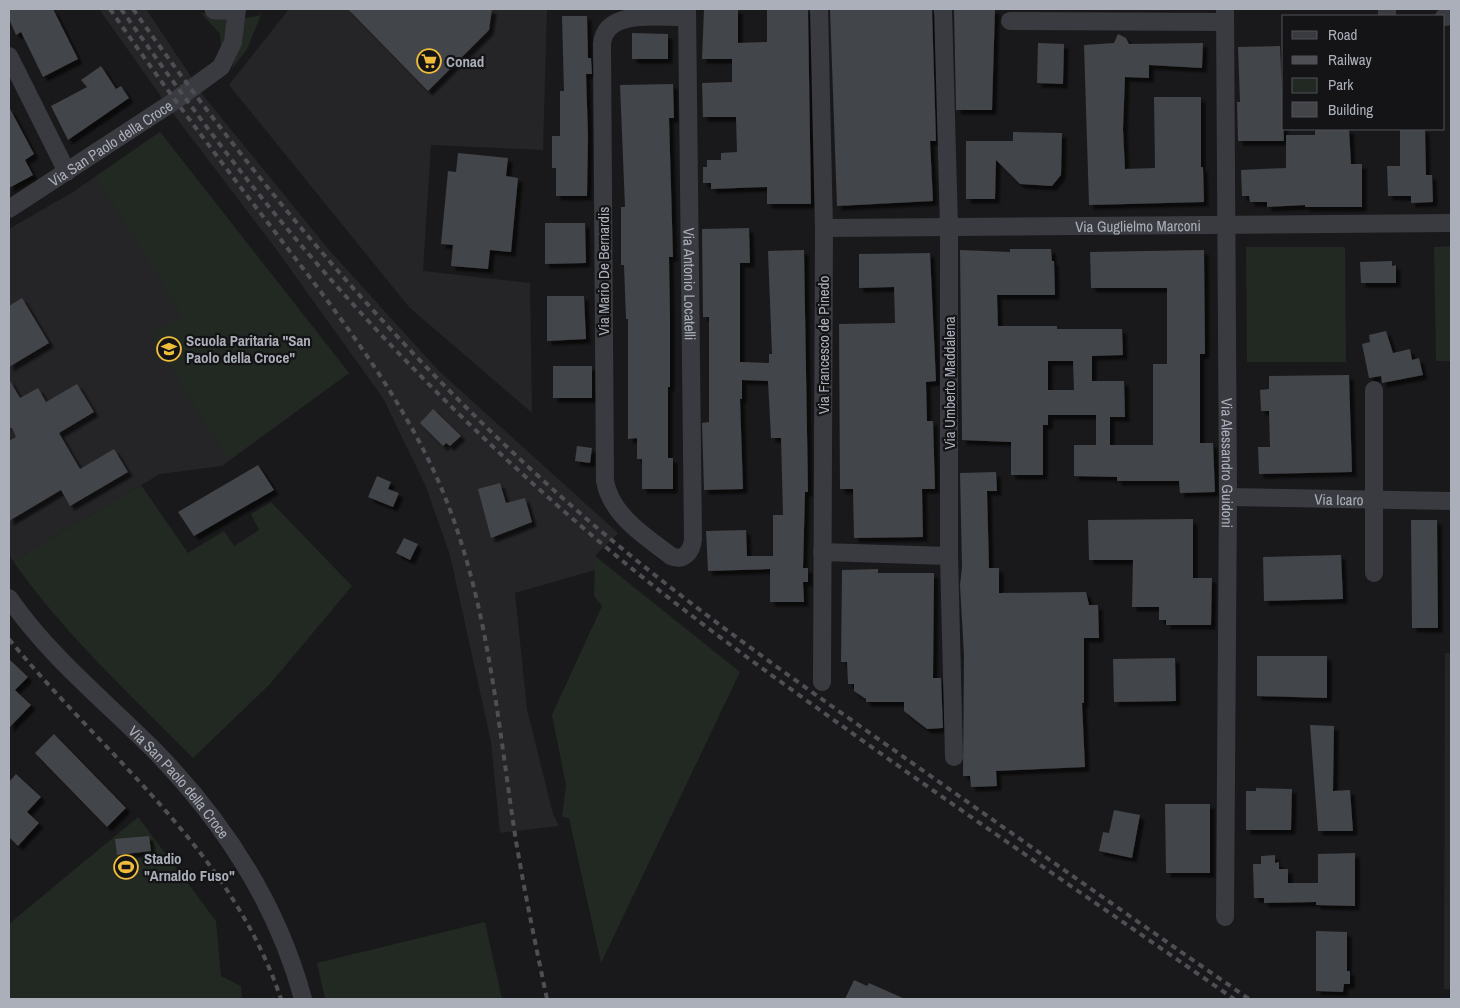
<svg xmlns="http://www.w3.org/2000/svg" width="1460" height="1008" font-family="'Archivo Narrow',sans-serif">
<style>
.built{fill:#252528}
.green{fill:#212922}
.building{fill:#434448;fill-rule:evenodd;filter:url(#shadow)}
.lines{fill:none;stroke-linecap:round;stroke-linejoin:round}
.minor{stroke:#3a3b40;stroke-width:18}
.tertiary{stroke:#3a3b40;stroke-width:21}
.rail{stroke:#4d4f55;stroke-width:4;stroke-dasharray:6 5;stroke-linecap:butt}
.labels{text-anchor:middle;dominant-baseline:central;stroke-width:4.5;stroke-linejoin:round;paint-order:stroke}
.poi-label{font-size:15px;font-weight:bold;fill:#abafba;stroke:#141416;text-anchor:start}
.street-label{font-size:15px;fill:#abafba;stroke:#141416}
</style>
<defs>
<filter id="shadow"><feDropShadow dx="4.5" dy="4.5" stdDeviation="1" flood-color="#0009"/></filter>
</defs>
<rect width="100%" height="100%" fill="#19191b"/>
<!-- built -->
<path class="built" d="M99,9H146L206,99L330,251L439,371L618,533L595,556V570L515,593L527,709L553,814L559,826L500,833L491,742L450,555L426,487L383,398L273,245L174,115Z
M289,9H547L543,150L431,145L423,271L530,283L532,413L409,307L229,85Z
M160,132L349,373L222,466L160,474L13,561L9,555V229L73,192Z
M1445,653H1451V989H1444Z"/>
<!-- green -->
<path class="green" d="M201,13L230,18V32L221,49L220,34Z
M261,15L247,49L232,69L240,36L241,19Z
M160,132L349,373L229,460L151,336L182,315L96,176Z
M1451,246V361H1436L1434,247Z
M1246,247H1345L1346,362H1247Z
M141,485L188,553L224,531L234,546L259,530L251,514L271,502L352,586L270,684L193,758C130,694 64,634 13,561Z
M595,556L740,672L601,963L569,818L562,817L566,785L552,715L602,606L594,596Z
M138,817L216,921L221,976L241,986L242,999H9V924Z
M485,922L502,999H325L317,963Z"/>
<!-- building -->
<path class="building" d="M9,9H53L78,59L43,77L21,32L16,35L9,19Z
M348,9H492L489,30L428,91Z
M704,9H738V43L767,42V9H808L811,204H767V187L711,189V183H703V167H707V160H721V153L737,152L736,117H703L702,83L732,82V59H702Z
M830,9H932L936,141H930L933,201L837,206Z
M954,9H995L992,110H956Z
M562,16H587L588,58H591L592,74H586L588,136L587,196H556V168H552V136H560V91H564Z
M632,33L668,34V59H632Z
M1118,34L1126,38L1129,44L1203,43L1202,68L1149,65V78L1125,77L1123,129L1125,169L1155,168L1154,97H1201V167H1203L1204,202L1089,205L1084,45L1114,43Z
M1038,43L1064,44L1063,84L1037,83Z
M1280,46L1284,141H1238L1237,102H1240L1238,47Z
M101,66L116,89L121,86L129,98L68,140L51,106L87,87L81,80Z
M673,84L674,118H669L673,257H669L670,318V387H668V458H673V489H642V459H637V438L628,439V319H626L624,265H621V207H625L620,85Z
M9,107L34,154L25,160L33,175L9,188Z
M1315,129H1349L1351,164H1362V207H1305V205L1267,207V202H1250L1249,196H1242L1241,170L1286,168V135H1315Z
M1400,129H1425L1426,175H1432L1433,202L1411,203V196H1388L1387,166H1400Z
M1013,132L1062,133L1061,175L1052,186L1020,184L996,160L995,199H966V141H1013Z
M458,153L508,158L506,176L518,178L511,252L490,250L488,269L451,266L453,245L441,244L448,171L456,172Z
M545,223H585L586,263L545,264Z
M749,228L750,263H740V362L769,363V354H772L768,251L804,250L808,492H805L803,568H808V582H803L804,602H770V569L708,571L706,531L746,530L747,556H773V515H783L781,438H771L768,381L742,380V399H740L743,489L704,490L702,423L709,422V317H703L702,229Z
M1010,249H1051L1052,261H1054L1055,295H997L998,326H1057V329H1122L1123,355L1092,356V381H1124L1125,417H1110V445H1153V364H1167V288H1091L1090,252L1204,250L1205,354H1200V443H1213L1215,492L1180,493L1179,481H1117V477L1074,476V445H1096V415H1048V425H1043V475H1011V442L962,440L960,250L1010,252ZM1048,361H1073L1074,390H1048Z
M930,253L936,381L926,382L927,421H933L935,489H922L923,537L854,538L853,489H840L839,324L895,323L894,287L859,288V254Z
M1392,261V266L1396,265V283H1361L1360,262Z
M547,296H584L586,339L547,341Z
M22,298L49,343L9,367V306Z
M1386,331L1393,353L1410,349L1412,360L1419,358L1423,375L1382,383L1381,376L1369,378L1362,344L1370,342L1369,335Z
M553,366H592V398H553Z
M1349,375L1352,472L1259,474L1258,447H1270L1269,411H1261L1260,390L1269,389V376Z
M9,379L20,398L38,388L46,402L77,384L94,412L59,433L80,469L114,449L128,472L70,506L61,490L9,521V441L16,437L12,428H9Z
M433,409L461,436L450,446L446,443L443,446L420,423Z
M577,446L592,448L590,463L575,461Z
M258,465L274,490L194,536L178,512Z
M996,472L997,491H987L989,568H999V593L1086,592L1089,605H1098L1099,638H1084V703H1082L1085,767L996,771L997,786L971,787L970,776H963L964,655L960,585L962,567L960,473Z
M377,476L391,482L388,489L399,493L393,507L368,497Z
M500,483L506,503L525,498L532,522L491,538L478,489Z
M1193,519V578H1212L1211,625H1166V620H1159V607H1132L1133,560H1089L1088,520Z
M1411,520H1437L1438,628H1412Z
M404,538L418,544L410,560L396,553Z
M1341,555L1343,599L1264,601L1263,557Z
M878,569V573H934L933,678H941L943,728L927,729L904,711V702H866V699L854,691V684H848L847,662H841L842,570Z
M1257,656H1327V698L1257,696Z
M1175,658L1176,701L1114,702L1113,659Z
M9,659L28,677L15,690L31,705L9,728Z
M1310,725L1334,726L1333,791L1350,790L1353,831H1318Z
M54,734L126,808L107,827L35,753Z
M16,774L41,797L27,812L39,823L18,846L9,837V782Z
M1256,788L1292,789L1291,830H1246V791H1256Z
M1165,804H1210V873H1166Z
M1114,810L1140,815L1132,858L1099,851L1103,832L1109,833Z
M149,836L151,851L117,855L115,839Z
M1355,853V906L1316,905V902L1264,903V898H1254L1253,864H1261V856L1275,855V863L1279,862V869H1288V883H1318V854Z
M1316,931L1347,932V971H1350V984H1344L1343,992L1316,991Z
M854,980L867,986L869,983L905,999H845Z"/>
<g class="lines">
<!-- minor -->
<g class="minor">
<path id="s1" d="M687,9L693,539C692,551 684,562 671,556C645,536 611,515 605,481L602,44C605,8 660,18 687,17"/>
<path d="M819,9L824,228L822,682"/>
<path d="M943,9L949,226V556L954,757"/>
<path id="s2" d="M1225,9L1228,497L1225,917"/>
<path d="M1387,9V16"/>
<path d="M1444,17L1451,16"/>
<path d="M1010,21L1225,22"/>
<path d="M9,56L67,172"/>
<path id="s3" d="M9,209L173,102L221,67L233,42L237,9"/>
<path id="s4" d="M824,228L1451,223"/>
<path d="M1374,390V573"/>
<path id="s5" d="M1228,497L1451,501"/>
<path d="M822,552L949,556"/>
<path id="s6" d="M9,598C49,656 105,701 155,751C224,822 277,903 303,999"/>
</g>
<!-- tertiary -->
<path class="tertiary" d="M215,9H235"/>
<!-- rail -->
<path class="rail" d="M110,9C159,80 212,150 265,219C328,301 394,383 437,478C488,593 497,719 516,841C525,894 536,947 547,999
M121,9C156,58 191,107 228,155C331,289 452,415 581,526C663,597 750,660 838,723C969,817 1102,907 1234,999
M133,9C261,190 399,353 566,501C668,591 779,669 891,748C1010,832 1129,916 1249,999
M9,639C106,758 230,848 281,999"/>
</g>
<!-- icons -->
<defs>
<g id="supermarket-ring" transform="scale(1.25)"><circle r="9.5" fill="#141416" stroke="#efbc3c" stroke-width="1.5"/><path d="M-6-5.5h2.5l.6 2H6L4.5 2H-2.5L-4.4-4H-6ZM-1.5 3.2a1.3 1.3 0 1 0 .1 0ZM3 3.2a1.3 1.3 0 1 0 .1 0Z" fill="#efbc3c"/></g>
<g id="school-ring" transform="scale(1.25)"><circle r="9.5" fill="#141416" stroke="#efbc3c" stroke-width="1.5"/><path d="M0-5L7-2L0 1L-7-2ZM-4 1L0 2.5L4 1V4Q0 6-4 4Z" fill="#efbc3c"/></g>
<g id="stadium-ring" transform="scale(1.25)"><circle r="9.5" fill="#141416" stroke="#efbc3c" stroke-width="1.5"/><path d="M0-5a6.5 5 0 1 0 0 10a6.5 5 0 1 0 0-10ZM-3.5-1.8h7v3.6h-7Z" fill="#efbc3c"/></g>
</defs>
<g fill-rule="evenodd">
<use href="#supermarket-ring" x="429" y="61"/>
<use href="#school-ring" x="169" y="349"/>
<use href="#stadium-ring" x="126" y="867"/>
</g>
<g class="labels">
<!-- poi labels -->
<g class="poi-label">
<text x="446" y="61">Conad</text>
<text x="186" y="340">Scuola Paritaria "San<tspan x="186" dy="17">Paolo della Croce"</tspan></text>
<text x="144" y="858">Stadio<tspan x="144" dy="17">"Arnaldo Fuso"</tspan></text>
</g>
<!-- street labels -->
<g class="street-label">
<text stroke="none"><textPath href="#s3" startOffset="121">Via San Paolo della Croce</textPath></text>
<text stroke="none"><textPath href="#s4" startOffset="314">Via Guglielmo Marconi</textPath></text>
<text transform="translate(603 271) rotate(-90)">Via Mario De Bernardis</text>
<text stroke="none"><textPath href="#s1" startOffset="275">Via Antonio Locatelli</textPath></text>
<text transform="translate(823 345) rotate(-90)">Via Francesco de Pinedo</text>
<text transform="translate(949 383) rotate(-90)">Via Umberto Maddalena</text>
<text stroke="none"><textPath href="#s2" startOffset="454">Via Alessandro Guidoni</textPath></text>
<text stroke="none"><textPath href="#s5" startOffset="111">Via Icaro</textPath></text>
<text stroke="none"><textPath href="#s6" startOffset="251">Via San Paolo della Croce</textPath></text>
</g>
</g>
<!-- border -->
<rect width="1460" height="1008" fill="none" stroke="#abafba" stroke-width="20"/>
<!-- legend -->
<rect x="1282" y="15" width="162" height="115" fill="#141416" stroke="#505258"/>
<rect x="1292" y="31" width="25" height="8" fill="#3a3b40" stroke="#505258"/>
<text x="1328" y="40" font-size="15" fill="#abafba">Road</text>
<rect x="1292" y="56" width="25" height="8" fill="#4d4f55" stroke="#505258"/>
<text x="1328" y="65" font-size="15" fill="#abafba">Railway</text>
<rect x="1292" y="78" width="25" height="15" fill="#212922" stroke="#505258"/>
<text x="1328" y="90" font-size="15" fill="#abafba">Park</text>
<rect x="1292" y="102" width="25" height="15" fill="#434448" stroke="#505258"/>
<text x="1328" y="115" font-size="15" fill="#abafba">Building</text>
</svg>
